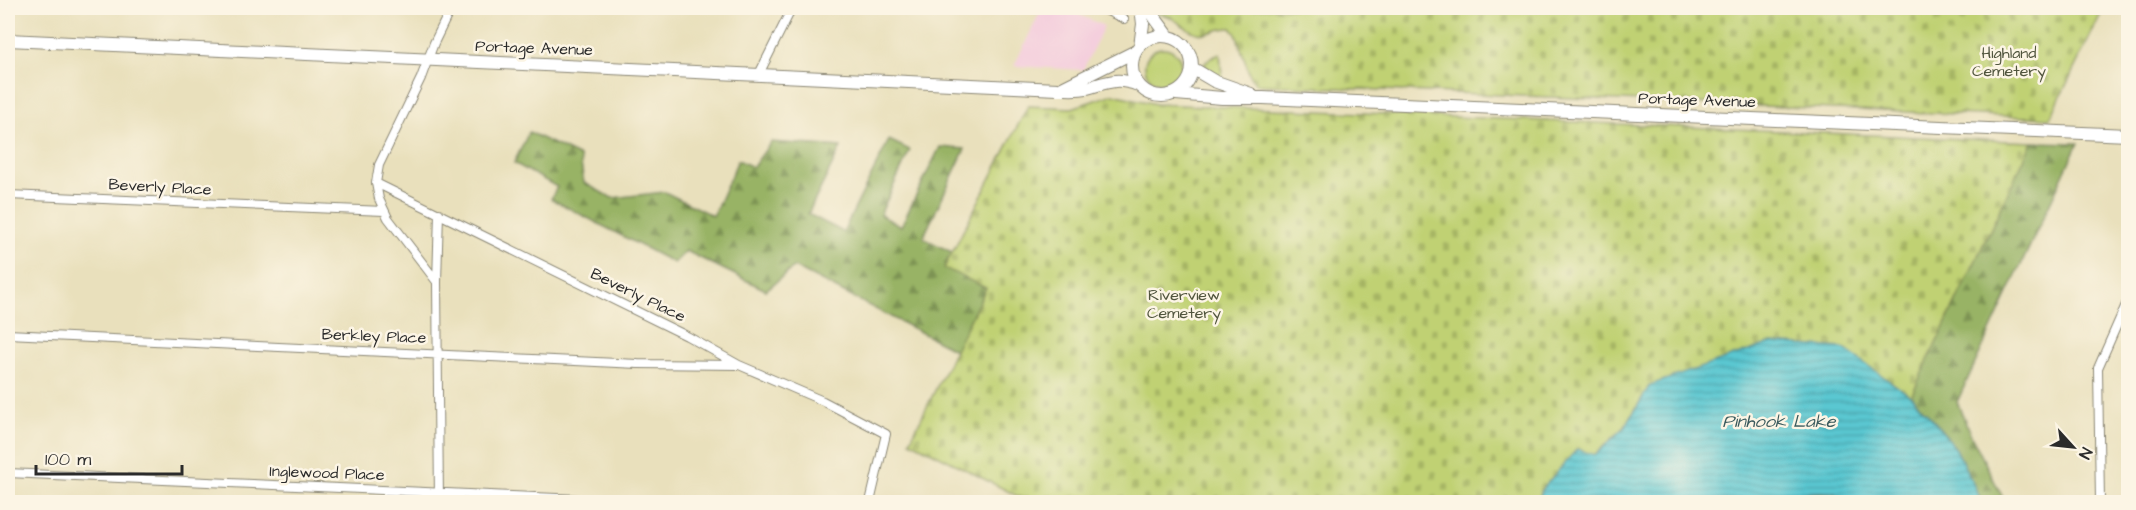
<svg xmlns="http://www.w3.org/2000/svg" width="2136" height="510" font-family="'Architects Daughter',sans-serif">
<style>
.built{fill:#f4cfdd}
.grass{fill:#c0d173;stroke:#767e4f;stroke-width:1.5}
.forest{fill:url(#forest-firs);stroke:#626f48;stroke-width:1.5}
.cemetery{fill:url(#cemetery-stones);stroke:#767e4f;stroke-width:1.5}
.park{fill:url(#park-tufts);stroke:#767e4f;stroke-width:1.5}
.water{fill:url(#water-rules);stroke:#42797e;stroke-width:1.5}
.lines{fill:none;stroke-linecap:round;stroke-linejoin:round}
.street-casing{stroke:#8a8674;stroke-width:10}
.secondary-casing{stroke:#8a8674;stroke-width:14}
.street{stroke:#fff;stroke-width:8}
.secondary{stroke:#fff;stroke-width:12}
.labels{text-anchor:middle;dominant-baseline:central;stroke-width:5;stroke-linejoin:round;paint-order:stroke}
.street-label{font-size:16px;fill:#2b2b2b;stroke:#fcf5e5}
.park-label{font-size:16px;fill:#50543d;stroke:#fcf5e5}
.water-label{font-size:18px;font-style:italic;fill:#395a5d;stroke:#fcf5e5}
</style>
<defs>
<pattern id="forest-firs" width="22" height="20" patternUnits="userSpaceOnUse" patternTransform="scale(1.5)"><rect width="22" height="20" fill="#98b365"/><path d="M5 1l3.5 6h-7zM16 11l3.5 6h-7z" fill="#7c9253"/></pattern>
<pattern id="cemetery-stones" width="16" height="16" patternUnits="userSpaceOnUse" patternTransform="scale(1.5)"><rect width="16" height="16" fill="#c0d173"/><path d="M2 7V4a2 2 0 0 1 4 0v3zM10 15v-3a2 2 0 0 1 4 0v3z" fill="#a5b464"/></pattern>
<pattern id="park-tufts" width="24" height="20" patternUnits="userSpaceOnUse" patternTransform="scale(1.5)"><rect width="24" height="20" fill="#c0d173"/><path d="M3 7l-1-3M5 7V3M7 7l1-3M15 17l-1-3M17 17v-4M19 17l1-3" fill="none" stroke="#a5b464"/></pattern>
<pattern id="water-rules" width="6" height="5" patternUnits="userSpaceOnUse" patternTransform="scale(1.5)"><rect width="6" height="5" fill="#5ac7d1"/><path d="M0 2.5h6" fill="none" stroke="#4ba2aa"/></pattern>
</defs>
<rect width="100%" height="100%" fill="#fcf5e5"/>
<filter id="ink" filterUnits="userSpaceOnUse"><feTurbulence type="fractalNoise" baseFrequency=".0167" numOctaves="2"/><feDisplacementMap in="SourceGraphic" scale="12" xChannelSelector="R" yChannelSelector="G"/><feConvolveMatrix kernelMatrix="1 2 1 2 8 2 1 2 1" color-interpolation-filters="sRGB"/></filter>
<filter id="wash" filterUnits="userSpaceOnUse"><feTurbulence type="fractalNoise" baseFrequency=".008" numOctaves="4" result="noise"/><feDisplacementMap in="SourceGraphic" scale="24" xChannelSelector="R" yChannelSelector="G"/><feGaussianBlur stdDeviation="1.35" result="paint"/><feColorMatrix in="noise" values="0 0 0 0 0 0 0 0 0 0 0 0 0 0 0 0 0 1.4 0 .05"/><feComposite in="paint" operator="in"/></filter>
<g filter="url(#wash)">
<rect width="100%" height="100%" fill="#e9e0bc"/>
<!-- built -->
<path class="built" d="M1042,8H1064L1104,26L1083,70L1014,66Z"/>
<!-- grass -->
<path class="grass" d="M1145 66a18 18 0 1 1 36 0a18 18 0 1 1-36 0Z
M1220,53L1222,76L1221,78L1210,72L1204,64L1211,57Z"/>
<!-- forest -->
<path class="forest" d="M529,132L580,157L584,183L612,198L665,192L713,216L738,160L753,167L771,142L841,147L808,214L843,232L889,140L910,150L880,215L901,226L940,147L965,149L923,238L952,252L945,268L986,288L955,350L794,267L766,290L686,251L674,263L551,199L557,187L514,163Z
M2032,142L2078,143L1957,402L1971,435L2005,502H1982L1956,449L1935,422L1911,396Z"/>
<!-- cemetery -->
<path class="cemetery" d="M1155,8H2104L2050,118L1263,85L1256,84L1251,78L1236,34L1231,28C1219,27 1209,36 1197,33C1183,29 1171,13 1157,14Z
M1113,94L1156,104L2032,142L1911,396L1843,349L1650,385L1625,427L1594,455L1543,487L1538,502H1029L910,441L986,288L944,268L1028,106L1072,108Z"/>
<!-- park -->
<path class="park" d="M1803,494H1834L1853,502H1775L1785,497Z"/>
<!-- water -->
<path class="water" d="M1771,343L1843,348L1911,396L1935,422L1956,449L1982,502H1853C1847,500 1841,496 1835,494C1819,490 1789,495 1775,502H1538L1543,488L1577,449L1595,455L1625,427L1650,385Z"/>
</g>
<g filter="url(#ink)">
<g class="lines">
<!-- street casing -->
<g class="street-casing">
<path id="street" d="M1101,8L1124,19
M759,74L792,8
M376,183L687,336L739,365L823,401L886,434L870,502
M8,195L384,211
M437,282L439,213
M8,334L638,364L739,365
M8,473L646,502
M439,502L437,282L388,218L379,199L376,183L379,165L421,78L434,43L451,8
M2100,502L2098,368L2128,300"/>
</g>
<!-- secondary casing -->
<g class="secondary-casing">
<path id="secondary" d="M1150,8L1155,18L1169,37
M1132 66a30 30 0 1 1 60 0a30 30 0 1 1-60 0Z
M8,40L1058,89C1068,89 1078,90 1087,88C1108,82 1116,77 1138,85
M1140,46L1143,24L1141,8
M1192,68L1214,81L1251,94
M1062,88L1136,51
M1176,94L1222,98H1263L2128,135"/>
</g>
<!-- street -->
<use href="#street" class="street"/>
<!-- secondary -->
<use href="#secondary" class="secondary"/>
</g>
</g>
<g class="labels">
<!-- street labels -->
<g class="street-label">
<text transform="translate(534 48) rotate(2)">Portage Avenue</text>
<text transform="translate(1697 100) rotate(2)">Portage Avenue</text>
<text transform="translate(160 187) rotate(3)">Beverly Place</text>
<text transform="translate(638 295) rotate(26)">Beverly Place</text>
<text transform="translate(374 336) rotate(2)">Berkley Place</text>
<text transform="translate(327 473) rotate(2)">Inglewood Place</text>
</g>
<!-- park labels -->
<g class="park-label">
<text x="2009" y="53">Highland<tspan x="2009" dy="18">Cemetery</tspan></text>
<text x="1184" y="295">Riverview<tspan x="1184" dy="18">Cemetery</tspan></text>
</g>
<!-- water labels -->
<g class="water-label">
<text x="1779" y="421">Pinhook Lake</text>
</g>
</g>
<!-- margin -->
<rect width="2136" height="510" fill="none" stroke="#fcf5e5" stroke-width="30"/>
<!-- north arrow -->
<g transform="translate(2073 447) rotate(117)" stroke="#fcf5e5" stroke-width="4.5" paint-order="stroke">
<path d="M0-4.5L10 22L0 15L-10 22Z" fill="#2b2b2b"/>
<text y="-9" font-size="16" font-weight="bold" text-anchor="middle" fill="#2b2b2b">N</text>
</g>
<!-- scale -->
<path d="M36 465v9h146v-9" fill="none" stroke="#2b2b2b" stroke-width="3"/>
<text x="45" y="465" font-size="18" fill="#2b2b2b" stroke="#fcf5e5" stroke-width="4.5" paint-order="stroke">100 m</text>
</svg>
